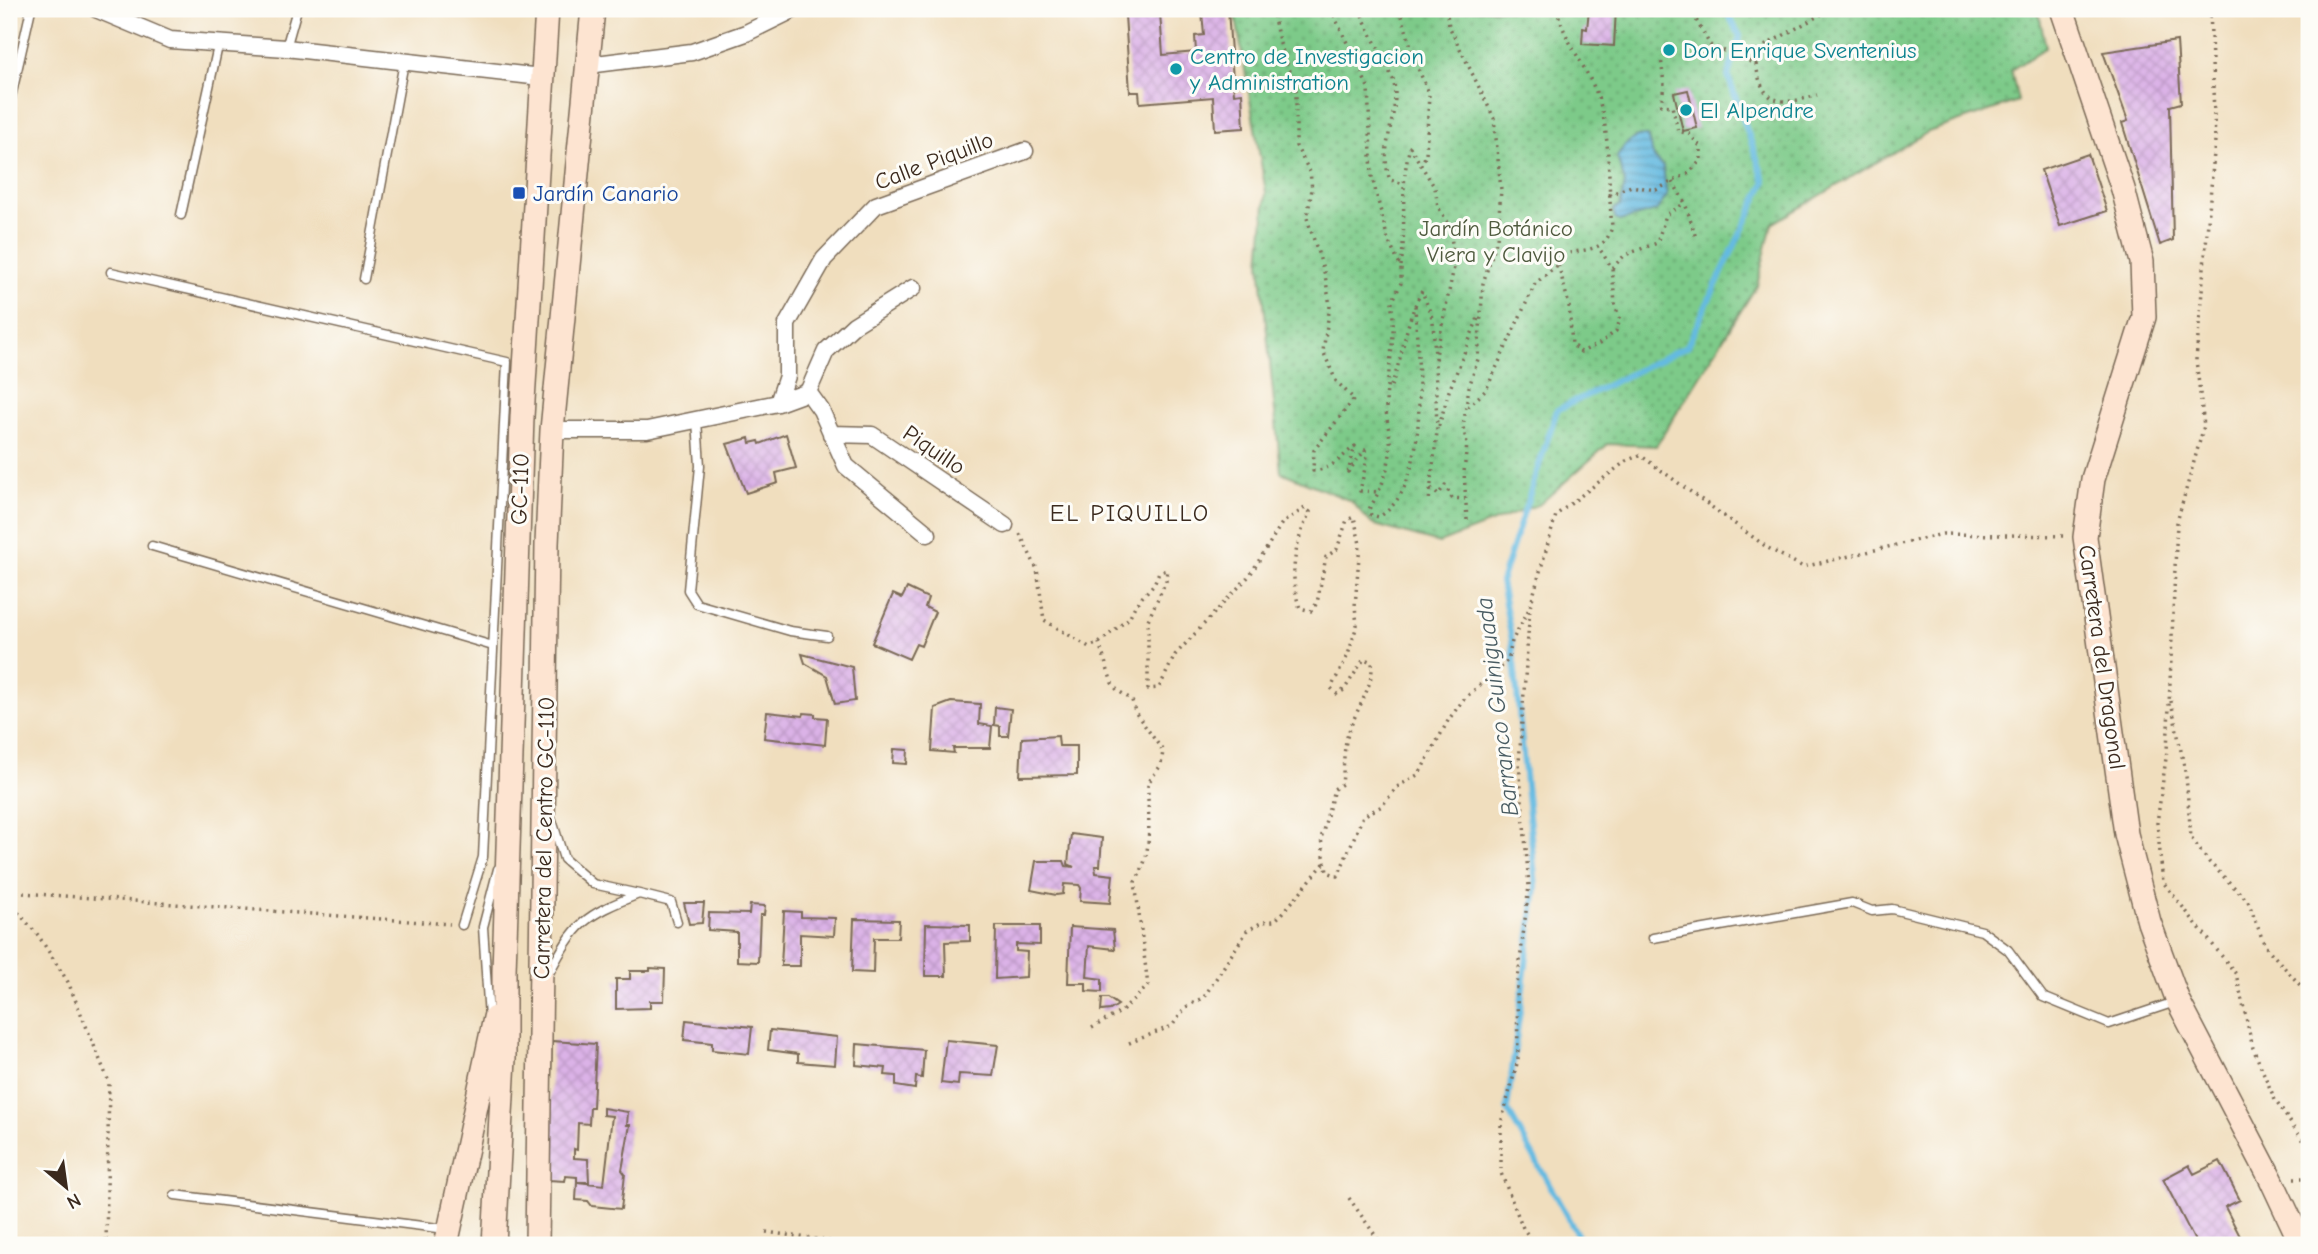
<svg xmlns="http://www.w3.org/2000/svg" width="2318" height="1254" font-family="'Comic Neue',sans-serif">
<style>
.garden{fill:url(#garden-dots);stroke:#5c7a54;stroke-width:2}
.water{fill:url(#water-rules);stroke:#507280;stroke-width:2}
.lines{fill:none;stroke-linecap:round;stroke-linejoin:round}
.stream{stroke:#64bae1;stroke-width:6}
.building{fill:url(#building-cross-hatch)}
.lane-casing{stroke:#7a6956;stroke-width:11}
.street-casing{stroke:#7a6956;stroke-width:19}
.secondary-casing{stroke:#7a6956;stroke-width:26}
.path{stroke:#7a6956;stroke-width:3.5;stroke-dasharray:2 5;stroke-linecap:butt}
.lane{stroke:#fff;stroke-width:8}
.street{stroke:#fff;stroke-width:16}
.secondary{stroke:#fde4d1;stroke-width:23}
.culture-dot{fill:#0f9aa8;stroke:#fdfcf7;stroke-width:2.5}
.transit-dot{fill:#1a4fb4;stroke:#fdfcf7;stroke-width:2.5}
.labels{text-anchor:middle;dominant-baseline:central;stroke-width:6;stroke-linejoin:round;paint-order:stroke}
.culture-label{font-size:23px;fill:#0d838f;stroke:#fdfcf7;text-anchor:start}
.street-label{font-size:23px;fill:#3b2a1e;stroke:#fdfcf7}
.transit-label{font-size:23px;fill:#164399;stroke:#fdfcf7;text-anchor:start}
.park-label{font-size:23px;fill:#4f5a3e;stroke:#fdfcf7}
.neighbourhood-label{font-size:24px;letter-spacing:2px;fill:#3b2a1e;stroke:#fdfcf7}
.water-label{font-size:24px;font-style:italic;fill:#495c62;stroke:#fdfcf7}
</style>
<defs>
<pattern id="garden-dots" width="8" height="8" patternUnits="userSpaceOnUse" patternTransform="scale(1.75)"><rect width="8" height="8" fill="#7dca89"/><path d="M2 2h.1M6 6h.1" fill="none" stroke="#68a46f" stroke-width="1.8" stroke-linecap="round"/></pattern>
<pattern id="water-rules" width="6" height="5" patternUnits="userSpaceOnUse" patternTransform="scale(1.75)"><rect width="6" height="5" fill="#64bae1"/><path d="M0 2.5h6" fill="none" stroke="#5497b6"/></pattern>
<pattern id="building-cross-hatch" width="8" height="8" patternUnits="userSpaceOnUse" patternTransform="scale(1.75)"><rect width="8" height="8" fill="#dbb2e7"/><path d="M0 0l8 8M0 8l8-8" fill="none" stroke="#bd99c6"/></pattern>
</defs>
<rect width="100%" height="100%" fill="#fdfcf7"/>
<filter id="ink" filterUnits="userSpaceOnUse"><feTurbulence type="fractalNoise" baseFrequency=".0143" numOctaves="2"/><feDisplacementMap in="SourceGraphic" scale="14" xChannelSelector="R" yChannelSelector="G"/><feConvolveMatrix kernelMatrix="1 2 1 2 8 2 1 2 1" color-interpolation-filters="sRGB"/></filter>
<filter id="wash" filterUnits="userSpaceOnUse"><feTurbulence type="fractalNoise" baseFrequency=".00686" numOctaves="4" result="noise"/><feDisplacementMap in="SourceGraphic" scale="28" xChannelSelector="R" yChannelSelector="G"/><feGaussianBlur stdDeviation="1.57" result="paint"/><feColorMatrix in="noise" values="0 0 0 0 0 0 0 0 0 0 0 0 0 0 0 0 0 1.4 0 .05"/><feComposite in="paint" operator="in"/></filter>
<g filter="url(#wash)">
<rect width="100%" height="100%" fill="#f0debe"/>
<!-- garden -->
<path class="garden" d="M1231,9H2038L2046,47L2011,70L2018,101L1928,132L1772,224L1757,285L1656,446L1608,444L1540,504L1439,543L1372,524L1351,501L1281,472L1260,263L1266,192L1235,12Z"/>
<!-- water -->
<path class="water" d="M1637,136H1647L1654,158L1663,167L1667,196L1656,211L1620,221L1615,219L1613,210L1620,206L1625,183L1617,157L1625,145Z"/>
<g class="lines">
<!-- stream -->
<path class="stream" d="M1583,1245L1507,1109L1536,887L1512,641L1501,582L1557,410L1687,346L1765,182L1728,76L1740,36L1725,9"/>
</g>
<g id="blocks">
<!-- building -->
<path class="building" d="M1589,9H1616L1614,46L1582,44L1583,28L1587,29Z
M1228,10L1234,94L1242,93L1244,128L1215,130L1213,97L1140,103L1139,92H1130L1125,15L1160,13L1163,55L1196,52L1195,36L1204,35L1202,12Z
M2177,41L2181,103L2170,106L2173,240L2160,245L2122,123L2128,121L2103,52Z
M1688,90L1697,128L1683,131L1674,93Z
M2088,154L2107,211L2060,226L2041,170Z
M786,434L796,468L776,473L778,483L746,493L727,444L749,438L750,443L759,441L760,444Z
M907,588L928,598L925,607L935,612L921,646L916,644L909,659L872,643L893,594L902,598Z
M802,654L852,667L855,701L835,704L827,676L805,663Z
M951,702L980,704L979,724L992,726L990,748H953L954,753L932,751L935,708Z
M995,707L1011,709L1008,736H1000V726L994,725Z
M767,712L803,716L804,713L815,714V717L827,718L825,745L764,738Z
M1058,736L1059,746H1077V775L1020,776L1022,738Z
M894,749L908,750L907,764L893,763Z
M1071,834L1102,838L1100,866H1095L1096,873L1113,875L1110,903L1080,901L1081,888L1079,885L1064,884L1063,894L1056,895L1031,890L1036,861H1064L1066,866L1074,867L1068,864Z
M684,903H704L702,923L689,924Z
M750,905L765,906L764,915H760L758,962L737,961V932L708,930L709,913L749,914Z
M784,911L801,912V917L835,918L834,936L800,934V966H781Z
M854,919L899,920L898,938H874L873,973L852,972Z
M926,924L970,925V941L945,942L946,976H925Z
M996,926H1040V945L1016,944V951L1027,952L1026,977L995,979Z
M1070,927L1113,930L1115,949L1089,946L1087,977L1102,979V992L1086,991V983H1068Z
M650,968L665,969L664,1001H650V1008L616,1009V979H630V971H650Z
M1102,998H1108L1118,1005L1110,1010L1101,1011Z
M686,1020L752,1027L749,1054L712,1050V1043L684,1040Z
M770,1030L837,1037L835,1065L798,1062V1054L768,1050Z
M946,1040L998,1045L993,1076L959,1074L958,1085L941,1083Z
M552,1041L596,1044L593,1107H590L589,1124L578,1123L577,1150L574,1149V1158L588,1159L589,1182H577V1177L566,1176L565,1181L548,1180Z
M857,1044L924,1050L922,1078L916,1077L915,1089L896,1086V1076L885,1075L886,1068L856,1065Z
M603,1108L628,1112L627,1125H630L622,1170L625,1174L621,1209L592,1206L588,1201L576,1200L577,1182L604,1185L612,1116L603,1115Z
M2220,1161L2240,1200L2225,1207L2244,1244L2256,1238L2260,1245H2197L2163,1179L2189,1165L2194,1174Z"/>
</g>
</g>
<g filter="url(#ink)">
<use href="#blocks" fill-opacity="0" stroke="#7a6956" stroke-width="2"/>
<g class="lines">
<!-- lane casing -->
<g class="lane-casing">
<path id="lane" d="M286,48L297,9
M9,106L31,9
M181,215L218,46
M111,272L507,362L483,857L462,925
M364,279L404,62
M697,420L700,466L688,590L697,604L790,631L827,636
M152,546L493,646
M639,894L671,902L677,922
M1653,938L1852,903L1872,911L1892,909L1982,931L2008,950L2043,997L2109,1024L2175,1002
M548,975C576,922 583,916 639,894L593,884L564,859L552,820
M489,1018L483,927L498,869
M175,1195L446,1229"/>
</g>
<!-- street casing -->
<g class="street-casing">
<path id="street" d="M96,9L170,40L286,48L541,77
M588,65L692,52L746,33L795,9
M808,392L821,410L846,466L928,534
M778,403L808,392L826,351L854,325L913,288
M552,430H647L778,403L787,376V324L824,259L876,205L1025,151
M831,434L872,435L1005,525"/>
</g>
<!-- secondary casing -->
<g class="secondary-casing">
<path id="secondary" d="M2062,9L2123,189L2142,262L2144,317L2093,479L2085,537L2126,834L2149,922L2178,1001L2271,1179L2302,1245
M446,1245L495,1018
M494,1245L504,1059V971L522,417L547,9
M537,1245L547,544L552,430L593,9"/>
</g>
<!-- path -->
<path class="path" d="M1272,9L1279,41L1296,87V146L1310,172L1312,189L1307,218L1325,275L1330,306L1323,351L1336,381L1354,399L1314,450L1313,471C1333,469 1341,457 1355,446L1348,472L1365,450L1367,459L1360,491L1380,492
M1331,9L1368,87L1372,177L1388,240L1401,268V283L1391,305C1398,330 1386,378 1386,406C1386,422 1392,438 1390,454C1387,474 1380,492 1369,509L1371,515L1379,517C1434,484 1417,360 1415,304
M1359,9L1393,79C1402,112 1377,146 1390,180L1404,184
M1400,9L1416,64L1429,93L1426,155L1422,163
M1446,9L1449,26L1494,118L1501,190L1497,239L1483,283L1478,359L1469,387L1463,427L1467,444L1464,472L1467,520
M1557,9C1564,40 1584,63 1596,92C1612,132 1607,183 1612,226C1606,253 1585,248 1562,255L1558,264L1569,305L1572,345L1581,352L1599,344L1616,331L1620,320L1615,305L1612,268L1599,248
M2210,9L2215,141L2196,360L2204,426L2177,522L2167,751L2157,823L2163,882L2236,974L2253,1048L2275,1100L2309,1150
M1686,12L1694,16L1710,45L1756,64L1766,45L1831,9
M1756,64C1762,106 1782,106 1817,95
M1673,182L1685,203L1696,238
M1609,195L1631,186L1656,190L1689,173L1701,160V147L1689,134L1678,131L1672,106L1661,105L1664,85L1661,57
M1401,266C1407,226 1399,186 1410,147L1435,188L1438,207L1449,224L1455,262L1435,360L1437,432L1429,501
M1612,268L1625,255L1657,243L1666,215L1685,203
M1391,386C1404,354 1405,321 1422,291L1433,320L1435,358
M1468,407L1486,390L1535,284L1558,264
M1439,426L1449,391L1478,318
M1431,488L1438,495L1445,485L1452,498L1465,499
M1020,534L1037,569L1044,620L1089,647L1099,643L1129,618L1136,604L1154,584L1159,572L1167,570L1166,581L1148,620V689L1159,688L1175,655L1250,575L1282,523L1305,508L1310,512C1295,541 1288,577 1300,608L1311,611L1317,603L1326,557L1337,549L1347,520L1354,517L1360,544L1355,606L1357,625L1348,655L1331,688L1337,694L1344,690L1364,659L1372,662C1374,687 1355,711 1348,734C1343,749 1344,768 1342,784L1334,789L1321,839L1327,872L1338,876L1363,816L1382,806L1397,787L1419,774L1449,719L1464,699L1508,660L1512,641L1530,607
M2171,701L2186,776L2191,838L2209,862L2248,901L2265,946L2309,995
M9,892L450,924
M9,902L38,935L68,982L109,1082L106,1245
M1092,1028L1122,1011L1148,986L1135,882C1155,852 1147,817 1148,783L1161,765L1163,751L1135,712L1132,700L1117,690L1112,683L1099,643
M1129,1043L1172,1026L1186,1007L1204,997L1247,931L1262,922L1274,921L1282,914L1327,860
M2294,1178H2309
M1349,1198L1382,1245
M766,1232L855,1245
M1535,1245L1523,1228L1501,1173V1123L1518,1060L1517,986L1529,886L1519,763L1530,607L1556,515L1626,461L1640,455L1768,548L1803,567L1943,534L2066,536"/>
<!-- lane -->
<use href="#lane" class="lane"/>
<!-- street -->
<use href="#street" class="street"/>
<!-- secondary -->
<use href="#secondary" class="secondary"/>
</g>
</g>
<!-- markers -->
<g class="culture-dot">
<circle cx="1669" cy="50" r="7"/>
<circle cx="1176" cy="69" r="7"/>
<circle cx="1686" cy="110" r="7"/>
</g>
<rect class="transit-dot" x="512" y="186" width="14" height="14" rx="3.5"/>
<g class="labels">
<!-- culture labels -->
<g class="culture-label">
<text x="1683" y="50">Don Enrique Sventenius</text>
<text x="1190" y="56">Centro de Investigacion<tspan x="1190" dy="26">y Administration</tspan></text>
<text x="1700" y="110">El Alpendre</text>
</g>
<!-- street labels -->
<g class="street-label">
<text transform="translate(934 161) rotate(-21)">Calle Piquillo</text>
<text transform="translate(934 450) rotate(34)">Piquillo</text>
<text transform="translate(520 489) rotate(-88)">GC-110</text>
<text transform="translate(2102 657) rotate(82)">Carretera del Dragonal</text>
<text transform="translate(544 838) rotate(-89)">Carretera del Centro GC-110</text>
</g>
<!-- transit labels -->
<g class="transit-label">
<text x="533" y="193">Jardín Canario</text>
</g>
<!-- park labels -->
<g class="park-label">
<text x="1496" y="228">Jardín Botánico<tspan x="1496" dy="26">Viera y Clavijo</tspan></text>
</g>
<!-- neighbourhood labels -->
<g class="neighbourhood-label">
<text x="1130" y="513">EL PIQUILLO</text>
</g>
<!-- water labels -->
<g class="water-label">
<text transform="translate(1497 707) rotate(-97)">Barranco Guiniguada</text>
</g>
</g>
<!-- margin -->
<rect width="2318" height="1254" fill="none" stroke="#fdfcf7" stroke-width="35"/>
<!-- north arrow -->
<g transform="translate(66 1187) rotate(151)" stroke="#fdfcf7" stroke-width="5" paint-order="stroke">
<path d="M0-5L12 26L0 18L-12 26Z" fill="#3b2a1e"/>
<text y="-10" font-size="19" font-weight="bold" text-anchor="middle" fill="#3b2a1e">N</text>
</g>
</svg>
